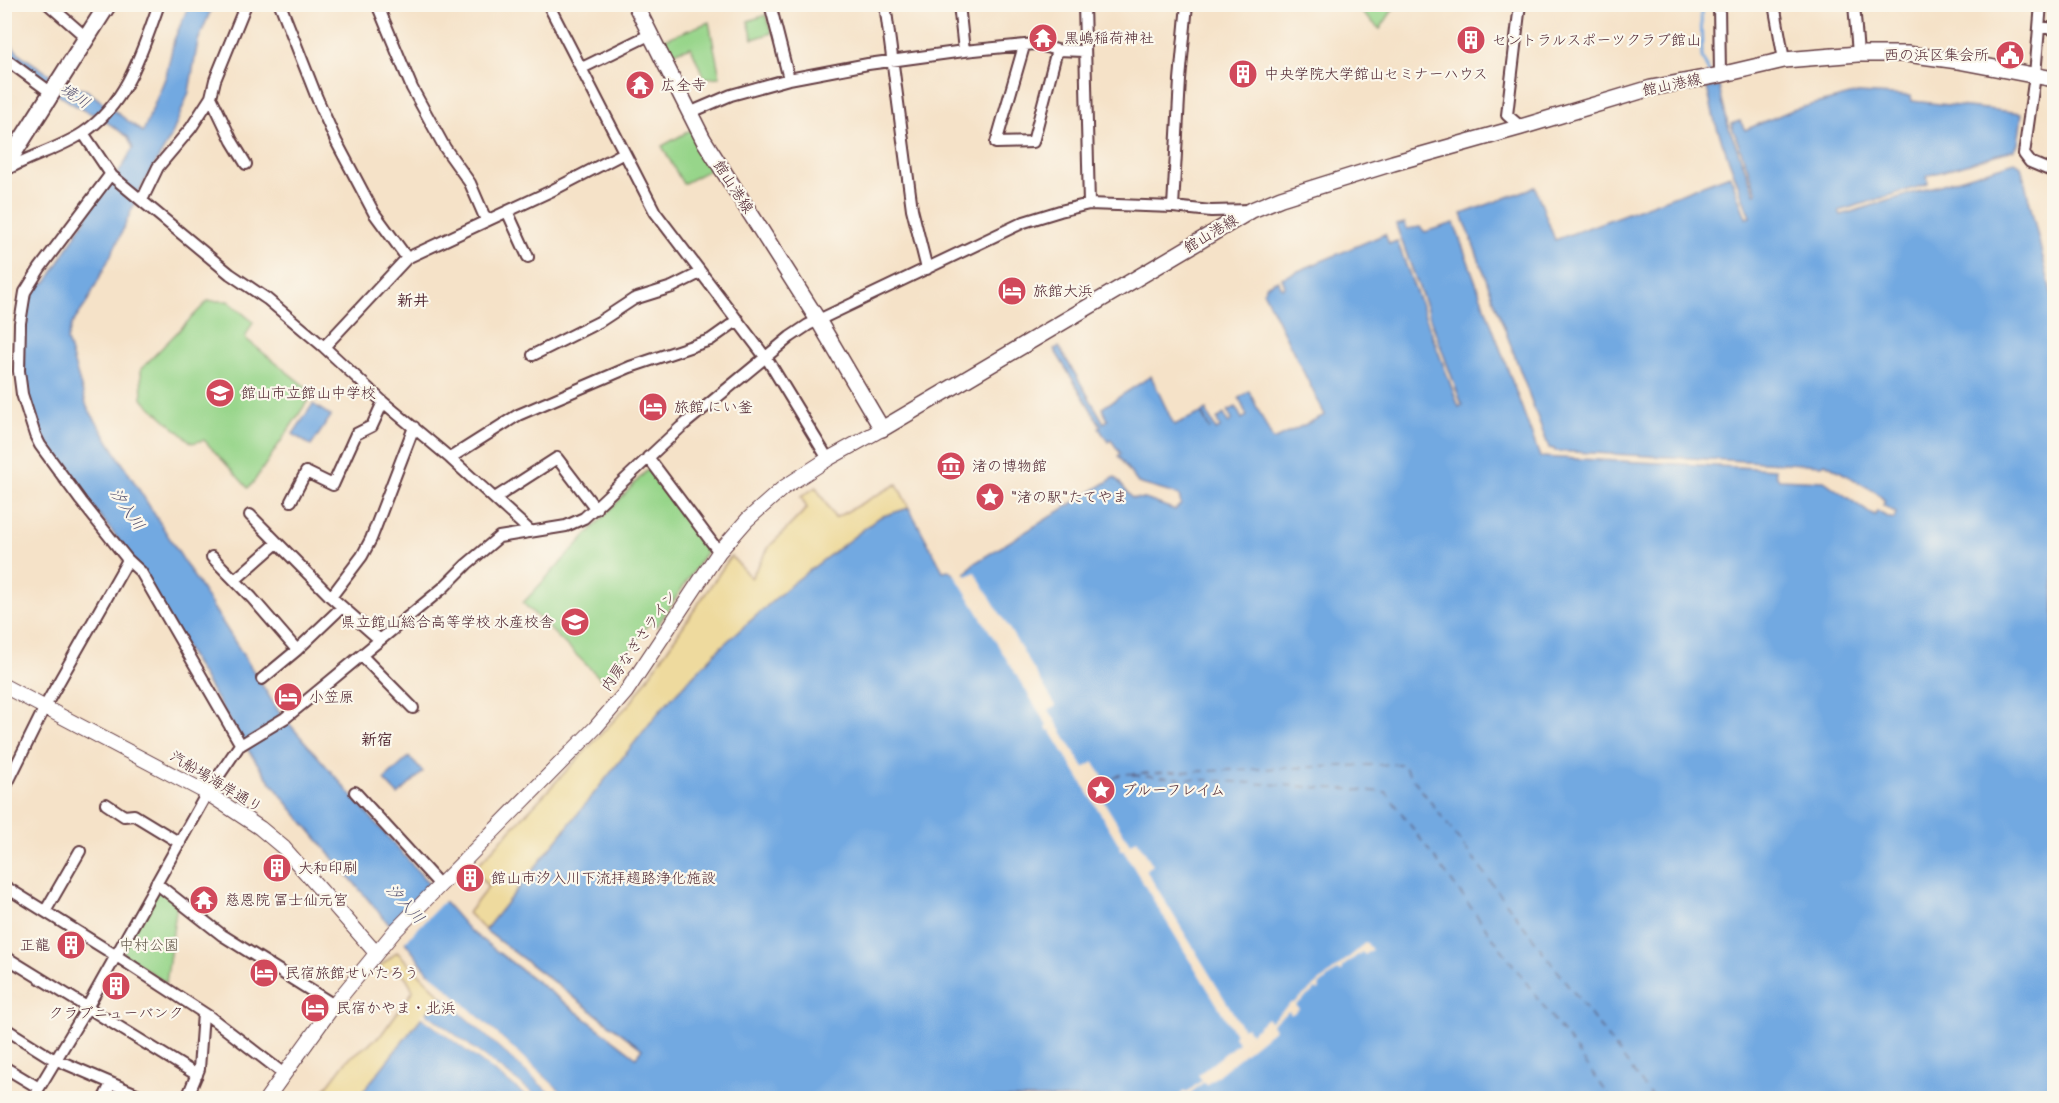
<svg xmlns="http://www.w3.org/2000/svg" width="2059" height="1103" font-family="Pangolin,'Klee One',sans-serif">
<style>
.green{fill:#97d58a;stroke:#707a5a;stroke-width:1.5}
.sand{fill:#eeda9e;stroke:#9c7c64;stroke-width:1.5}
.water{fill:#72a9e1;stroke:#5e6486;stroke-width:1.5}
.pier{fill:#f5e2c8}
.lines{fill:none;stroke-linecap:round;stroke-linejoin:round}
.stream{stroke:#72a9e1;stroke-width:3}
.ferry{stroke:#5a5674;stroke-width:1.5;stroke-dasharray:8 6;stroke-linecap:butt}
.minor-casing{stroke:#643c43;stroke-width:14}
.tertiary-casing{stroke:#643c43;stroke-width:16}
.secondary-casing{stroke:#643c43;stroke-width:18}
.trunk-casing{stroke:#643c43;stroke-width:20}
.minor{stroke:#fff;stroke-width:10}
.tertiary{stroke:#fff;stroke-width:14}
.secondary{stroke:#fff;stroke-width:15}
.trunk{stroke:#fff;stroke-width:16}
.labels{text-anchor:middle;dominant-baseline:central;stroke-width:4.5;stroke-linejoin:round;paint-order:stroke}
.poi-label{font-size:15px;fill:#4a1f2b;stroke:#fbf7ec;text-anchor:start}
.street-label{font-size:15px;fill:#4a1f2b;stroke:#fbf7ec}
.park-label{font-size:15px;fill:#615648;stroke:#fbf7ec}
.water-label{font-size:16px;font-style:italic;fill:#5a5674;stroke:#fbf7ec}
.neighbourhood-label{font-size:16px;font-weight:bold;fill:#4a1f2b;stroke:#fbf7ec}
</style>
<rect width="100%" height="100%" fill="#fbf7ec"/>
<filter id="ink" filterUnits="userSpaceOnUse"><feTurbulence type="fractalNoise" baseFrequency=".0167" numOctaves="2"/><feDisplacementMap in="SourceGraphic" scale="12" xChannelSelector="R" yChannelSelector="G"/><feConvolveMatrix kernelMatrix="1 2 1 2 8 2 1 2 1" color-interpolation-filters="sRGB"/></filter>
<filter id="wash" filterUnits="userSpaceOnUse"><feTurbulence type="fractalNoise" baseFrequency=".008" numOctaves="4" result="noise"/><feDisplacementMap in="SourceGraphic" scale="24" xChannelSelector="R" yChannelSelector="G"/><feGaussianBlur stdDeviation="1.35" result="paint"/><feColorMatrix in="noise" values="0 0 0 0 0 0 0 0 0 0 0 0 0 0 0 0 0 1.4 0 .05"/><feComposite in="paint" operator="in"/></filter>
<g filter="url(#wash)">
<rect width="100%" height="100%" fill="#f5e2c8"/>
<!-- green -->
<path class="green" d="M1353,5H1352H1396L1380,29Z
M766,15L772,33L753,39L748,21Z
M709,22L720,77L704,78L691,47L669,54L660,41Z
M691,130L713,168L683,184L662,146Z
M208,301H228L253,322L245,338L313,393L253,483L248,488L204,440L192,443L142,399L141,369Z
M649,468L709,548L657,626L649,623L611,678L603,681L523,603Z
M157,888L177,903L166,983L124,954V949Z"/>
<!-- sand -->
<path class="sand" d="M897,484L909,508L880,517L793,583L722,646L663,707L485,930L468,913L488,887L474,869L632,701L731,556L751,578L769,547L807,508L801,497L816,487L835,518Z
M397,952L442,996L422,1017L358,1098H318L347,1060L381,1035L413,991C406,972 399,966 379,974L377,969Z"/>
<!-- water -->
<path class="water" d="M189,5H213L198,41L189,92L171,137L142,186L118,241L86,304L72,324L67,340L87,407L279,712L469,930L636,1057L642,1049L485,930L663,707L722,646L793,583L880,517L909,508L943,571L949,570L954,574H965L973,564L1115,477L1132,498L1145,499L1175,510L1181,504L1179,495L1138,483L1118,456L1121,454L1111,440L1108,442L1099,428L1101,426L1054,349L1059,347L1104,423L1108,420L1102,408L1151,376L1174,425L1201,413L1210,430L1202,412L1206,410L1216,430L1220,428L1217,419L1224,414L1228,423L1232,420L1228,411L1236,407L1242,419L1247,416L1239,398L1249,391L1273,440L1325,415L1263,291L1266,289L1265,286L1278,280L1282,288L1285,286L1282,278L1385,234L1389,244L1397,241L1459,407L1462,405L1396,225L1405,223L1407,229L1420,227L1425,232L1454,223L1540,457L1775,469L1776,475L1779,479L1824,481L1868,512L1875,515L1877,511L1887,517L1894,519L1896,513L1883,505L1885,501L1876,492L1825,463L1822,465L1555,451L1554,449L1549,448L1462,214L1535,187L1555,240L1730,175L1746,218L1750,217L1715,122L1707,88L1719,87L1728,125L1755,194L1757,193L1731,124L1740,121L1745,130L1792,110L1858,93L1911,96L1912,101L2022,113L2018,144L2015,149L1927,176L1928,184L1839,211L1841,215L2015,162L2021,166L2054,304V1098H568L429,973L391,924L387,922L292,809L267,777L241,740L131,556L47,447L35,423L25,388L22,322L30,296L37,285L47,282L95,203L118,174L133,148L128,137L95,114C80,115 20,65 5,53L8,45L12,46L21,55L65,85L86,90L143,132L166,76L174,40Z
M313,404L331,416L311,446L293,434Z
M409,757L423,772L398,795L384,780Z
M442,996L556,1098H539L426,1013Z
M422,1017L530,1098H358Z"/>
<!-- pier -->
<path class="pier" d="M950,567L955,571H963L967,576L975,572L1056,706L1049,710L1084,768L1094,762L1111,791L1101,797L1130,844L1137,840L1153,865L1146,870L1243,1029L1247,1027L1251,1033L1267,1018L1270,1021L1272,1020L1292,1002L1294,1003L1359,949V948L1366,942L1372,950L1365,955L1362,952L1342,967L1343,970L1340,972L1338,970L1319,986L1320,989L1318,991L1316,989L1296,1005L1299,1009L1291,1015L1289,1011L1272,1024L1275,1029L1206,1085L1204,1082L1188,1095L1190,1098H1177L1184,1091L1186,1093L1202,1080L1198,1075L1238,1043L1234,1036L1235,1034L1123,850L1121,851L1119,847L1120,846L1050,730L1048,731L1046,727L1047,725Z
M432,886L446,899L403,944L390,927Z
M429,973L438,980L568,1098H563L427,975Z
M442,993L444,994L559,1098H556L452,1005L440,994Z
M423,1011L426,1013L539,1098H530L419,1015L423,1014Z"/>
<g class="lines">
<!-- stream -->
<path class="stream" d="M1701,4L1702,57L1709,73"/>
<!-- ferry -->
<path class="ferry" d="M1132,775L1386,792L1611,1098
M1101,784L1122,774L1402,764L1653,1098"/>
</g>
</g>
<g filter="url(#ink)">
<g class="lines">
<!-- minor casing -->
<g class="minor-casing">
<path id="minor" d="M48,4L88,39
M280,4L317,98L336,141L374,213L407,258
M377,4L412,88L445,148L470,183L486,220
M548,4L655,212L769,362L828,459
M770,4L789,79
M885,4L912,209L927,269
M959,4L964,51
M1084,4L1089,204
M1520,4L1507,115L1521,127
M1719,4L1720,75
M1774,4L1784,60
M1854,4L1858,54
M2041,4L2035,75L2024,154L2030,162L2054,172
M2040,27L2054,29
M1024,46L996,143L1033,142L1057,50
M4,58L53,94
M582,68L649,35
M211,97L232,141L246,164
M689,113L731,95L789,79L868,64L964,51L1035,44L1057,50L1084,51
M83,133L112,176L230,274L267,299L324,347L383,402L450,458L530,531
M4,171C29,156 59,149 83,133C127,104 142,51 159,4
M142,200L158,167L191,128L211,97L215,80L246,4
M1173,207L1180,80L1187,4
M507,211L528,257
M324,347L407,258L551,191L624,153
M533,355L599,322L634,299L672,287L700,273
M648,457L719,552
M450,458L518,415L630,367L710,340L738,320
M495,498L557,458L596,509
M291,501L306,472L333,485L356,434L372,426L383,402
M250,515L331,597L380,640
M212,557L252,598L297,650
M128,560L141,572L241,745
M235,580L277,543
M331,597L362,556L371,539L414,427
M362,656L413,708
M262,679L297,650L342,607
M4,790L48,701L128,560L81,501L40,445L35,435L22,394L19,371L20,323L25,292L40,268L110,175
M355,792L440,885
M106,804L124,816L134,815L180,843
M156,883L222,935L334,1005
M4,886L115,955L210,1017L284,1074
M46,910L80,851
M4,956L197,1075
M4,1028L50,1057L146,1098
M4,1067L39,1088
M33,1098L84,1013L207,793L239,746L285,718L306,701L443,588L467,564L499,537L566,526L584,518L681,427L790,337L808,325L1024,222L1060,211L1089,204L1173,207L1211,211L1251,210
M104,1098L111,1084
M187,1098L199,1069L203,1013"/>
</g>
<!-- tertiary casing -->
<g class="tertiary-casing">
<path id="tertiary" d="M4,686L207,793L260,828L284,848L376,953
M267,1098L334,1005L394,932L595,728L626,692L719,552L747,520L783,488L828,459L882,429"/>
</g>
<!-- secondary casing -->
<g class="secondary-casing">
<path id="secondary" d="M635,4L703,139L818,320L882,429L1252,210L1281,198L1393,163L1521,127L1651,88L1720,75L1784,60L1858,54H1907L1958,61L2054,79"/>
</g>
<!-- trunk casing -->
<g class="trunk-casing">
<path id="trunk" d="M4,168L108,4"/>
</g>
<!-- minor -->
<use href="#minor" class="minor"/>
<!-- tertiary -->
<use href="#tertiary" class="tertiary"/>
<!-- secondary -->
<use href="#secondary" class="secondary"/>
<!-- trunk -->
<use href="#trunk" class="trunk"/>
</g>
</g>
<!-- icons -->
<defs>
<g id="temple-disc" transform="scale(1.5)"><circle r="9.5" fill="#d1495b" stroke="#fbf7ec"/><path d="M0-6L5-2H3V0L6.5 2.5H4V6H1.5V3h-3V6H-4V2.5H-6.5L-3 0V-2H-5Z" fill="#fff"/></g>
<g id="building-disc" transform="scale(1.5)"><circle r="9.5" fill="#d1495b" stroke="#fbf7ec"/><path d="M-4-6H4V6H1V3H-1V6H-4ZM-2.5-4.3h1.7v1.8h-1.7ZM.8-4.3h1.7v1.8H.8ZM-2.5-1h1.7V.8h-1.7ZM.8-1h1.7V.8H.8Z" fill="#fff"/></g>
<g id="civic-disc" transform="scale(1.5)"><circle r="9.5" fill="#d1495b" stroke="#fbf7ec"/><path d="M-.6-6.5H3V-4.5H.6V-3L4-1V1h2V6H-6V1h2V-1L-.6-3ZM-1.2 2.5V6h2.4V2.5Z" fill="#fff"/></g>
<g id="hotel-disc" transform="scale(1.5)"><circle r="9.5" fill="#d1495b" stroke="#fbf7ec"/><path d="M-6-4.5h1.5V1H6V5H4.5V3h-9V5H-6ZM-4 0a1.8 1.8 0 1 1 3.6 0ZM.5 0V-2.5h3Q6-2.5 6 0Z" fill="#fff"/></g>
<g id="school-disc" transform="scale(1.5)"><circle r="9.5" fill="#d1495b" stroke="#fbf7ec"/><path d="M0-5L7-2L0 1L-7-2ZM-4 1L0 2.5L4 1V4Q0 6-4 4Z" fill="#fff"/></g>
<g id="museum-disc" transform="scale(1.5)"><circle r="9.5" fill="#d1495b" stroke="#fbf7ec"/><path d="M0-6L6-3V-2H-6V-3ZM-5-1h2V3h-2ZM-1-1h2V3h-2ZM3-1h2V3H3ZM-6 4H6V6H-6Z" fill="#fff"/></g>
<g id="sight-disc" transform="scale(1.5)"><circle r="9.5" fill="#d1495b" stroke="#fbf7ec"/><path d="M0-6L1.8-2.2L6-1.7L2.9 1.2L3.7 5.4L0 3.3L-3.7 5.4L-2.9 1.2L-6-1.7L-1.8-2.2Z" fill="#fff"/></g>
</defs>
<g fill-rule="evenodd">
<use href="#temple-disc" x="1043" y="38"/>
<use href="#building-disc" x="1471" y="40"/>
<use href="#civic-disc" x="2010" y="55"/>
<use href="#building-disc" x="1243" y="74"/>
<use href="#temple-disc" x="640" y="85"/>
<use href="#hotel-disc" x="1012" y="291"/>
<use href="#school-disc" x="220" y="393"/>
<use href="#hotel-disc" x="653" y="407"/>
<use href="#museum-disc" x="951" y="466"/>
<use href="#sight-disc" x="990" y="497"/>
<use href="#school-disc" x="575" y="622"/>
<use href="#hotel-disc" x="288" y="697"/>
<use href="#sight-disc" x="1101" y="790"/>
<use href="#building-disc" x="277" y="868"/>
<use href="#building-disc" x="470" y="878"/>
<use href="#temple-disc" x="204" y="900"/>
<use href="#building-disc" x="71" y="945"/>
<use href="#hotel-disc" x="264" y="973"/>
<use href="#building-disc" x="116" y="986"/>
<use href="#hotel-disc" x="315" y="1008"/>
</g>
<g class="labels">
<!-- poi labels -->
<g class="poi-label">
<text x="1064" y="38">黒嶋稲荷神社</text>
<text x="1492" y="40">セントラルスポーツクラブ館山</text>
<text x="1989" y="55" text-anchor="end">西の浜区集会所</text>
<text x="1264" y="74">中央学院大学館山セミナーハウス</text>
<text x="661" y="85">広全寺</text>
<text x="1033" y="291">旅館大浜</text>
<text x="241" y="393">館山市立館山中学校</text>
<text x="674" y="407">旅館 にい釜</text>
<text x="972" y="466">渚の博物館</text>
<text x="1011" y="497">"渚の駅"たてやま</text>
<text x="554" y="622" text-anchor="end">県立館山総合高等学校 水産校舎</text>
<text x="309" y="697">小笠原</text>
<text x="1122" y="790">ブルーフレイム</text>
<text x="298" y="868">大和印刷</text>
<text x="491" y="878">館山市汐入川下流拝趨路浄化施設</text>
<text x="225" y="900">慈恩院 冨士仙元宮</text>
<text x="50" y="945" text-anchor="end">正龍</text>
<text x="285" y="973">民宿旅館せいたろう</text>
<text x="336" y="1008">民宿かやま・北浜</text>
<text x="116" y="1013" text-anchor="middle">クラブニューバンク</text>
</g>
<!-- street labels -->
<g class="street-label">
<text transform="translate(1672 85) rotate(-12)">館山港線</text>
<text transform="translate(733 187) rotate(57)">館山港線</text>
<text transform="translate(1211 234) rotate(-31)">館山港線</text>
<text transform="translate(639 641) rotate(-55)">内房なぎさライン</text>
<text transform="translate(216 782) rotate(31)">汽船場海岸通り</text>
</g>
<!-- park labels -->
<g class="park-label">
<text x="149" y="945">中村公園</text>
</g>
<!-- water labels -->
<g class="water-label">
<text transform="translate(75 96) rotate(34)">境川</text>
<text transform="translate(127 509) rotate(55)">汐入川</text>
<text transform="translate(405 904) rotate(47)">汐入川</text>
</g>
<!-- neighbourhood labels -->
<g class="neighbourhood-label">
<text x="413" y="301">新井</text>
<text x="377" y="740">新宿</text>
</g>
</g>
<!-- margin -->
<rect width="2059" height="1103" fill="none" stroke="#fbf7ec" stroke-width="24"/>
</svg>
